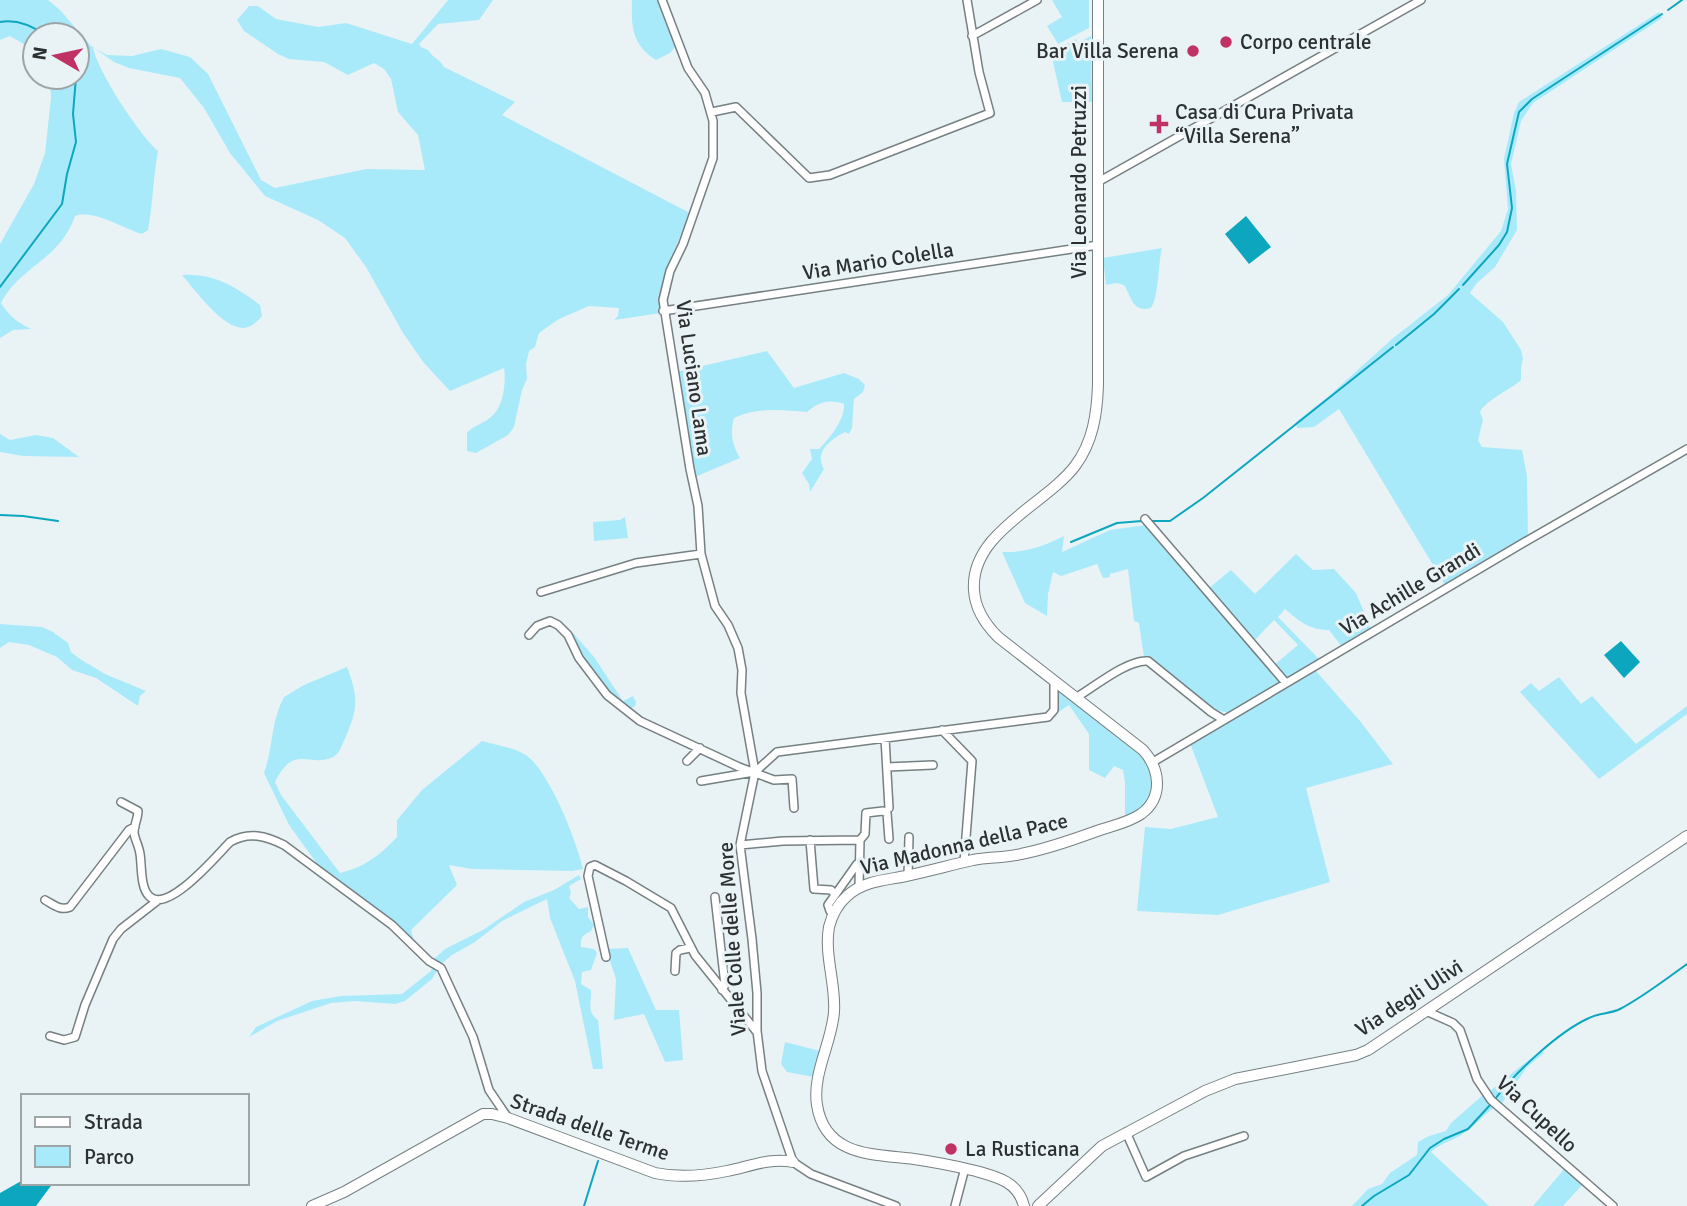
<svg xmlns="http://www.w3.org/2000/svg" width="1687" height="1206" font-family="Signika,sans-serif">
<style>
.green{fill:#a9eafa;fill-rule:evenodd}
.water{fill:#0ca6bf}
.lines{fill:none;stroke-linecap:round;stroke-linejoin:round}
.stream{stroke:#0ca6bf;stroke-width:2}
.street-casing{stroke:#767f82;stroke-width:10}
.secondary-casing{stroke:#767f82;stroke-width:12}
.street{stroke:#fff;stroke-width:7}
.secondary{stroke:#fff;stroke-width:10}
.poi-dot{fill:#bf3263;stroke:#e9f3f6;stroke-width:2.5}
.labels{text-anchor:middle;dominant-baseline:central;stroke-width:6;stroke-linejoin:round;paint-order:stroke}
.poi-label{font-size:21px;fill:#2c3031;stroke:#e9f3f6;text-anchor:start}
.street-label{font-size:21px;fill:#2c3031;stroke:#e9f3f6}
</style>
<rect width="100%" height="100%" fill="#e9f3f6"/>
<!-- green -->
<path class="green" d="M0,0H48L61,11L91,46L107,55L132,56L161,49L190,57L208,74L261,180L275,188L366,169L425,170L418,135L398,112L391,79L384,69L374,63L348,75L324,62L289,59L278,54L244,31L237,20L249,6H258L276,19L318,27L346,23L412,44L448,0H493L479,20L438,24L419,44L421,47L428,50C433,58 440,59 444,67L515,102L502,115L690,213C678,244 658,279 661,313L614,320L618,316L619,308L589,306L559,319L539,333L535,347L529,351L526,364L527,379L522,390L514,427L508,435L476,453L467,451V433C474,425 483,424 491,417C504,407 506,382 504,368L450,391L424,363L403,333L366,267L345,238L318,220L265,196L230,153L204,108L180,78L129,68L114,62L93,47C97,71 139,134 158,151C153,178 153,204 148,230L142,234C122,228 93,209 75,216C59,261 21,265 1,303C9,316 17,322 31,329L13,330L0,338V244L34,184L45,153L51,98L50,77H77V35H35V54L22,43L10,36L0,40Z
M632,0H665L676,46L670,53L656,60C632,45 631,26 632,0Z
M1052,0H1089V28L1058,44L1047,26L1062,17Z
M1659,12L1662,18L1533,103L1521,121L1511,164L1516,191L1517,230L1495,267L1477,283L1470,293L1503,322L1521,350L1523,359L1521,368V380C1510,390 1486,400 1480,412L1483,420L1478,440L1482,447L1522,450L1527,476L1528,537L1445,585L1339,409L1314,427L1297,428L1296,422L1330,395L1392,339L1448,295L1501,231L1508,209L1504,159L1514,113L1519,102Z
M1091,36L1092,102H1062L1051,53L1076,39L1078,43Z
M1162,248C1158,264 1159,296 1151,308C1132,313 1132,297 1124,285L1116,283L1106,285L1103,258Z
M182,275C214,273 236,287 260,305L262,316C257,322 252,327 244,328C223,329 195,290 182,275Z
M767,351L794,388L844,373L859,379L865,385L863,392L854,399L852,428L849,434L845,432C830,440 814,452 824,469L810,492L809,484L802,473L812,459L810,449H819C830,438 845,419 844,404C828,399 819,402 807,412C782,410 757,407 734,418C730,433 732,444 740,458L695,477L676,372Z
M0,434L10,440L36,435L53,438L79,457L23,456L0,452Z
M625,517L628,538L594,541L593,522L620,520Z
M1146,525L1204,592L1231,570L1255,594L1296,554L1313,570L1334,569L1356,593L1371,629L1342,647L1329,630C1309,630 1299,621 1285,609L1278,617L1320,660L1315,670L1360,721L1393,764L1306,788L1330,882L1218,915L1137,911L1145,827L1171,829L1218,817L1188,738L1229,713L1211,709L1144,657L1139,623L1134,621L1128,569L1110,574V577L1103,578L1097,564L1061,576L1053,572L1048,594L1047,616L1025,603L1002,552C1025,553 1044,546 1064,536L1062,552L1110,530ZM1274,620L1298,645L1274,665L1254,641Z
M0,624L42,627L53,632L68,643L71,652L80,659L105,674L146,691L140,696L138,706L96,678L72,670L57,657L29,645L9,642L0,648Z
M573,633L594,657L623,701L633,696L636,702L635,706L629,710C609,697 573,658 573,633Z
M347,667C359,699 358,709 344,741C341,747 339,755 331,758C307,767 294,744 275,782L281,795L340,873C365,867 380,855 397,837V820L422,790L482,741C495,745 512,747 524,754C548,767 577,842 583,869L572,871L472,869L449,865L457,885L411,930L415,945L323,872L289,825L264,773C273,749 271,720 284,697L304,685Z
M1559,677L1581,704L1592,696L1636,744L1687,706V714L1599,779L1520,692L1531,683L1539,691Z
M1058,690C1083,708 1108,726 1131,746C1136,751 1144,755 1148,761C1162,784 1148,808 1125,817V782L1123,770L1114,766L1105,778L1089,770V734L1069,705L1057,713L1055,691Z
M579,875L581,879L569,886L571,893L569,898L579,909L588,907V917L594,925L591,931C583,935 580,938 581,947L594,949L597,953L591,970L582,972L581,984L591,990C592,1003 586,1011 598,1020L603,1069H593L575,981L550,918L547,899L502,921L475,942L452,955L441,964L432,979L405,1001L395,1004L355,1001L331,1003L277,1021L249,1037L256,1027L312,1001L341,996L402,994L431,971L435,958L445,949L483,930L524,902L554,890Z
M628,948L656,1010H679L683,1060L665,1062L644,1014L614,1020L616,979L606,949Z
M785,1042L820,1051L814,1077L787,1072L781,1064Z
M1541,1050L1544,1053L1527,1067L1500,1106L1487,1090L1490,1091Z
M1483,1095L1494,1108C1484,1114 1477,1124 1467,1131C1456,1140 1442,1142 1431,1152L1489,1206H1352L1368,1189L1382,1184L1390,1173L1417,1155L1418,1142L1429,1136L1446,1131L1451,1123Z
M1565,1168L1583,1184L1563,1206H1533Z"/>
<!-- water -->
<path class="water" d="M1246,216L1271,247L1249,264L1225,234Z
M1621,641L1640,662L1624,678L1604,655Z
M23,1180V1183H53L36,1206H0V1193Z"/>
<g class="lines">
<!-- stream -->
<path class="stream" d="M1668,10L1682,0
M0,22C17,19 31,25 45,35
M1463,285L1499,245L1507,232L1512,208L1507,164L1519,112L1532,99L1662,14
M0,287L62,204L67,174L76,142L73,114L76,77
M1396,345L1434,314L1459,289
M0,515L23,516L58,521
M1152,521H1170L1203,498L1393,347
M1071,542L1117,523L1142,521
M1495,1099C1516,1072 1558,1032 1589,1018C1598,1013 1610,1014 1620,1009C1643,997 1666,979 1687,964
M584,1206L598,1161
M1362,1206L1374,1196L1409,1175L1430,1148L1444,1139L1468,1129L1491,1104"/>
<!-- street casing -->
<g class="street-casing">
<path id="street" d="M662,0L688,68L705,93L713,121V158L683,244L670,271L663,300L690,469L698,506L701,554L715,606L728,625L738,648L742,670L741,693L755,772
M972,36L1037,0
M712,112L736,107L809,178L830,175L990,113L979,72L967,0
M1098,182L1421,0
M663,311L1098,245
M1145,519L1286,683
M541,592L636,563L701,554
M529,635L537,626L550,621L558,625L568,635L579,658L607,695L640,721L739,767L774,780L792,779L794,808
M1077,697C1094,687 1128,659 1148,661L1211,712L1224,720
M942,730L972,761L964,862
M885,738L889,808
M687,761L700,748
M1153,762L1523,543L1687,449
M887,767L933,765
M701,781L754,772
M121,802L138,811C138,818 134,825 134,833C135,840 139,846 140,854C142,865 140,887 149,896C167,915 217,855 230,842C249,831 266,836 284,845L392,925L429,961L441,968L473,1037L489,1090L508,1118
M810,840L814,889L831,890L835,894
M740,845L783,841L860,840
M908,876L909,837
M859,887L860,840L865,834L866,813L883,811L887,813L889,839
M715,897L725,985L722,990
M45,900C54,905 60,911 70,907L129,830L135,827
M834,913L830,911L828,905L857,864
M606,957L588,876L590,867L595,865L626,881L671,908L695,955L756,1031
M675,971L676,953L680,950L690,948
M1426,1011L1453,1023L1460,1030L1477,1079L1491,1100L1613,1206
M50,1036L64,1040L75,1037L85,1005L113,939L121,929L157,901
M1126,1132L1146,1177L1184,1156L1244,1136
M896,1206L811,1174L793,1162L762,1071L757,1031V993L752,939L740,845L755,772L777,752L1048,717L1054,710V680
M955,1206L965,1168"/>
</g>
<!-- secondary casing -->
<g class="secondary-casing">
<path id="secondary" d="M312,1206L344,1192L483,1114H492L508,1118L655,1173C679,1178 703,1176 727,1171C748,1167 771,1157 793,1162
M1024,1206C1018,1182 998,1177 976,1171C955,1166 935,1162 914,1159C874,1154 825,1157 817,1105C812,1074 832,1042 834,1012C836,984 824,955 829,927C832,915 838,904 847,896C863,881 886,880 906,876C929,871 951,865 973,860C989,857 1005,858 1021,854C1047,849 1072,840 1097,831C1111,826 1128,823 1141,814C1164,797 1160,769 1143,750L998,637C985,624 975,609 974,590C970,533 1045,505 1075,466C1093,442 1097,414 1098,385V0
M1038,1206L1102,1146L1205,1091L1235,1079L1356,1055L1368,1050L1687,836"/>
</g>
<!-- street -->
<use href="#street" class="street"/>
<!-- secondary -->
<use href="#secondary" class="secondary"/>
</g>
<!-- markers -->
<g class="poi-dot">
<circle cx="1226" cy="42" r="7"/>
<circle cx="1193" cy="51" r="7"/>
<path d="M1155.5 113.5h7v7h7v7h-7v7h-7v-7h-7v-7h7z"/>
<circle cx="951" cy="1149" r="7"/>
</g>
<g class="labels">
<!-- poi labels -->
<g class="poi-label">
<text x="1240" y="42">Corpo centrale</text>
<text x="1179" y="51" text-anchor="end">Bar Villa Serena</text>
<text x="1175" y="112">Casa di Cura Privata<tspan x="1175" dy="24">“Villa Serena”</tspan></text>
<text x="965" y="1149">La Rusticana</text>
</g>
<!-- street labels -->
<g class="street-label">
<text transform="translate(1079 182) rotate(-90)">Via Leonardo Petruzzi</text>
<text transform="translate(878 261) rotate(-9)">Via Mario Colella</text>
<text transform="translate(694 378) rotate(82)">Via Luciano Lama</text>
<text transform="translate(1410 589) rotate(-31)">Via Achille Grandi</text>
<text transform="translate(964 844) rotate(-13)">Via Madonna della Pace</text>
<text transform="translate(732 939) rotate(-94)">Viale Colle delle More</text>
<text transform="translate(1409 998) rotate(-33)">Via degli Ulivi</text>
<text transform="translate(1537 1114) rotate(43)">Via Cupello</text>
<text transform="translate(590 1127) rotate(19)">Strada delle Terme</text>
</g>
</g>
<!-- legend -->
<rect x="21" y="1094" width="228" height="91" fill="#e9f3f6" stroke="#9da5a7" stroke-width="2"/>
<rect x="35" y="1117" width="35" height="10" fill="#ffffff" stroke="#9da5a7" stroke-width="2"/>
<text x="84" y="1129" font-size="21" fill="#2c3031">Strada</text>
<rect x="35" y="1146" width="35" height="21" fill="#a9eafa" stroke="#9da5a7" stroke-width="2"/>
<text x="84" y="1164" font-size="21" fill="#2c3031">Parco</text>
<!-- north arrow -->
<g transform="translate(56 56) rotate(279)"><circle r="33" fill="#e9f3f6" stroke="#9da5a7" stroke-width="2"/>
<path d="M0-5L12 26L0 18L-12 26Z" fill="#bf3263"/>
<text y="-10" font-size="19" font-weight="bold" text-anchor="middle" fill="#2c3031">N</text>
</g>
</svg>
